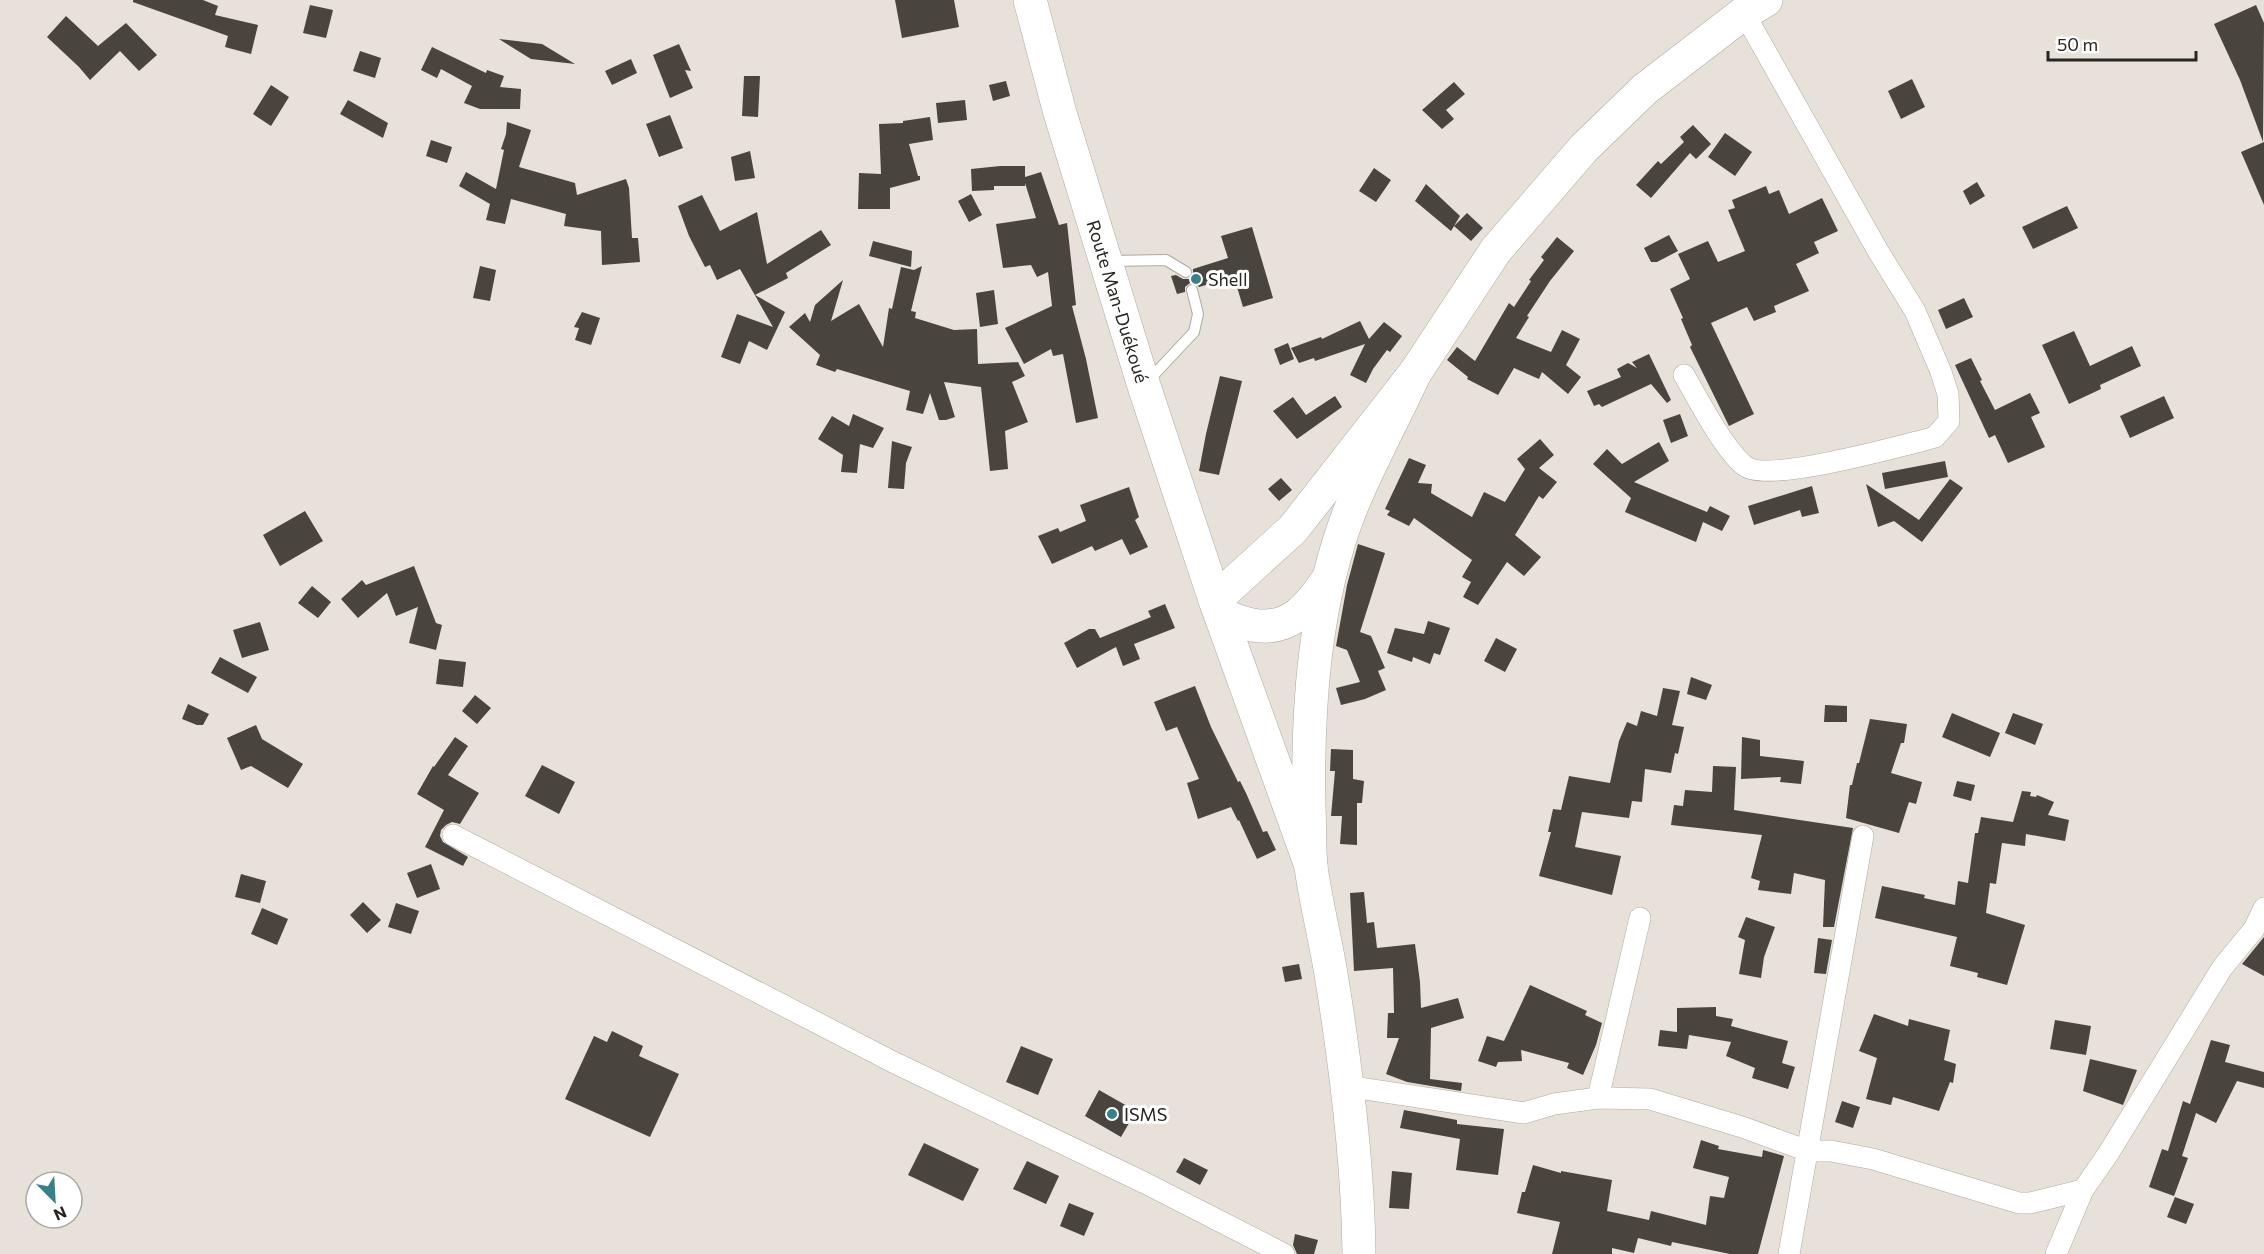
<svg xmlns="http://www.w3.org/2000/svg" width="2264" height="1254" font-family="Commissioner,sans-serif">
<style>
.building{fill:#49443d}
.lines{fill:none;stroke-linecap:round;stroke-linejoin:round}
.service-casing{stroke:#afaaa1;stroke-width:12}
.minor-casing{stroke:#afaaa1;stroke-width:22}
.primary-casing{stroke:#afaaa1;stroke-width:34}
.service{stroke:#fff;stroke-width:10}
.minor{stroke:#fff;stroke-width:21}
.primary{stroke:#fff;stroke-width:33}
.poi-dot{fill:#398188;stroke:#fff;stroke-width:2}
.labels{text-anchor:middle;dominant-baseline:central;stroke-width:6;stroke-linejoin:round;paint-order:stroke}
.poi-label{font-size:18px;fill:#282622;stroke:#fff;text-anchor:start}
.street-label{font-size:18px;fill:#282622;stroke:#fff}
</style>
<rect width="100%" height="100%" fill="#e7e1d9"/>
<!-- building -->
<path class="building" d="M133,0H203L218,6L215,15L258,25L251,54L225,47L228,36L133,2Z
M895,0H954L959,27L902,38Z
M310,5L333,10L326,38L303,33Z
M2256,5L2264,23L2263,142L2240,80L2214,24Z
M66,16L98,46L126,23L157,55L139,71L120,51L90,80L79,67L47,37Z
M499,39L542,44L575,64L531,59Z
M679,44L691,71L685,70L693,88L670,98L653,55Z
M432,47L486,73L487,70L504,76L500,87L521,89L520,109H480L464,103L472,86L441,69L437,78L421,70Z
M360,51L381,58L375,78L353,71Z
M631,59L637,73L612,85L605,71Z
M744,76H760L758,117L742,116Z
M1912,79L1925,107L1901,119L1888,91Z
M1006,81L1010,96L993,101L989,85Z
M1454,82L1465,94L1446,110L1454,119L1442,129L1422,110Z
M271,85L289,97L271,126L253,114Z
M348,100L388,123L383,138L340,114Z
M965,100L967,120L938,123L936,103Z
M670,115L683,148L659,157L646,124Z
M930,117L933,140L909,144L918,176H920V180L890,188V209H858L859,173L881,174L879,124L903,123V121Z
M507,122L531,130L519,167L575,183L577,195L626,179L629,188L632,238H638L640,262L602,265L601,231L564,226L566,214L511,199L505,224L486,220L490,204L459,186L466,172L496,189L504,150L501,149L506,134Z
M1693,125L1711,144L1696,159L1690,153L1651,198L1636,185L1658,161L1661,164L1684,142L1680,137Z
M1725,133L1752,152L1735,176L1708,157Z
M431,140L452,147L447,163L426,156Z
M2264,142V205L2241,152Z
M750,151L755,178L735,181L731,157Z
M1000,166H1025V177L1041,172L1059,225L1067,223L1076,305L1072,306L1086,359L1098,418L1076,423L1063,354L1053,356L1051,349L1024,364L1005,328L1052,306L1048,272L1037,277L1031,265L1003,268L996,224L1036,218L1025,183V186H994V190L972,191L971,169Z
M1374,168L1391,180L1376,202L1359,191Z
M1977,182L1985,196L1970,205L1963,191Z
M1426,184L1460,216L1451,231L1415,201Z
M1766,186L1769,194L1779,190L1789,214L1822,198L1838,231L1814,242L1819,253L1796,264L1809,291L1774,306L1776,312L1754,321L1747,307L1711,323L1754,414L1729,426L1690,347L1692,345L1681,319L1683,318L1670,289L1690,279L1678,254L1708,241L1718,262L1745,251L1728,210L1735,208L1732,200Z
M971,194L982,215L969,222L958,201Z
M702,195L720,231L757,212L767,264L821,230L831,245L786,273L788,278L755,295L785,312L767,350L749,341L740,364L721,357L737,314L773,327L740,269L717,280L710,265L705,267L689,236L678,206Z
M2067,206L2078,228L2033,249L2022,227Z
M1467,213L1483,228L1471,241L1454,226Z
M1252,227L1273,298L1243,307L1234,277L1199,287L1195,283H1190L1185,287V292L1177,294L1171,276L1176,275L1183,279H1189L1193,275V269L1228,258L1221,236Z
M1669,235L1678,251L1657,262H1651L1644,248Z
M1557,237L1574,251L1550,281L1527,316L1529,317L1516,338L1551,352L1562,330L1580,339L1566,365L1581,377L1568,394L1542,372L1539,379L1514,368L1498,395L1467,379L1468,377L1447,360L1457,347L1475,361L1509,303L1514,307L1531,281L1529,280L1544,260L1541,257Z
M873,241L912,251L911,267L869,256Z
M480,266L496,270L490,301L473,298Z
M922,266L911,311L916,312L915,318L954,330L977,329L978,364L1018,362L1025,376L1012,382L1028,422L1005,431L1008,469L990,471L981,387L944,382L955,417L946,420H939L930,393L923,414L906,410L910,391L837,369L835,372L816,365L820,355L789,327L805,313L810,322L815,305L843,280L831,321L859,304L883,347L889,308L892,309L901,267L914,270Z
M994,290L998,324L980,327L976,293Z
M1964,298L1973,317L1946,329L1938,310Z
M582,312L600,318L591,345L575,340L579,328L574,327Z
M1360,321L1369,339L1384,322L1402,336L1390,352L1387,350L1373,369L1366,383L1350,375L1365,344L1315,361L1314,358L1299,363L1291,348L1321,337L1322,339Z
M2074,331L2090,366L2132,346L2141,366L2100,385L2101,389L2069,404L2042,345Z
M1288,343L1294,359L1280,365L1274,349Z
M1649,354L1671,400L1667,403L1651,384L1602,407L1599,404L1594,406L1587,391L1621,377L1617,369L1628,363L1637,368L1632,362Z
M1971,358L1982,380L1980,381L1995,410L2030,393L2040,413L2031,417L2045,447L2008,463L1995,435L1989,438L1955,365Z
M1220,376L1242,381L1219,475L1199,471L1206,434Z
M1335,396L1342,407L1297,439L1273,411L1293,397L1306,415Z
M2164,396L2174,418L2130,438L2120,416Z
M853,414L884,428L873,448L860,444L857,473L841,472L843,455L818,439L832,416L849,426Z
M1680,414L1688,436L1671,443L1663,420Z
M1540,439L1554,455L1539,468L1557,482L1543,499L1539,496L1515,535L1541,557L1524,576L1507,562L1478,605L1463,597L1471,582L1462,577L1472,560L1414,518L1409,526L1387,515L1390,511L1385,509L1409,458L1426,465L1418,483L1432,484L1431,493L1472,517L1484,492L1505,502L1525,469L1517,459Z
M892,441L912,447L906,463L904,489L888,488Z
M1659,442L1669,461L1634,482L1707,512L1706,514L1710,506L1730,516L1722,531L1703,522L1696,542L1625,512L1631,498L1593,464L1607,449L1622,464Z
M1945,461L1948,477L1885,489L1882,473Z
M1281,478L1292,490L1279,501L1268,489Z
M1950,479L1963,488L1922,542L1894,521L1878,527L1866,484L1919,520Z
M1812,486L1819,513L1802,517L1800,510L1754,525L1748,506Z
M1129,487L1139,517L1135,520L1148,547L1130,555L1122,539L1095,551L1092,546L1052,564L1038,536L1058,528L1060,532L1086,521L1080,505Z
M305,511L323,541L280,566L263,535Z
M1358,544L1385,553L1360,632L1371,636L1385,668L1378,671L1386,690L1365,699L1341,705L1336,688L1360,682L1347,650L1336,646L1347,585Z
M414,566L436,623L442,625L436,650L409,643L418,607L396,616L387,593L358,618L341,599L362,580L366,585Z
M312,586L331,602L318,618L298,603Z
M1165,604L1175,628L1134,644L1140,659L1123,666L1116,647L1077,668L1064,643L1089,629H1095L1100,638L1151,617L1148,611Z
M1428,621L1450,628L1440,655L1434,653L1430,664L1413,657L1412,662L1387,653L1395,628L1424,634Z
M260,622L269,650L242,658L233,630Z
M1496,638L1517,649L1505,672L1484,661Z
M220,657L257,677L248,693L211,673Z
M439,659L466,662L463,687L436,684Z
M1691,677L1712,685L1706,700L1687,694Z
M1195,686L1211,727L1238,782L1240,781L1246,793L1263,832L1267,831L1276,850L1257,859L1239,820L1238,821L1231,807L1198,819L1187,783L1199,779L1177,727L1166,731L1154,702Z
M1663,688L1680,691L1672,725L1684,727L1678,754L1675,753L1671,773L1645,769L1642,802L1632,801L1629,818L1582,812L1575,847L1621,856L1612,895L1539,876L1551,832H1548L1553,809L1561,810L1569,776L1610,783L1619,741L1627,722L1637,726L1641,711L1657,716Z
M475,695L491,708L477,724L462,711Z
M188,704L209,714L203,725H197L182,719Z
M1825,705L1847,706V722H1824Z
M1952,713L2000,733L1990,757L1942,737Z
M2013,713L2043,724L2035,745L2005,733Z
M1870,719L1907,724L1904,743H1901L1891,773L1922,782L1916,804L1909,802L1899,833L1846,818L1850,785H1852L1857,763H1859Z
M256,725L262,739L303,764L288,788L251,766L241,770L227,738Z
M455,737L468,746L448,775L479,793L460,824L452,822L446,825L441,830L440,836L443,842L468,857L463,866L425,847L444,810L417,794L433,766L434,767Z
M1742,737L1760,740V756L1804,761L1801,784L1780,782L1781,777L1741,779Z
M1331,749L1353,750V779L1364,781L1362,803H1357V845L1340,844L1342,816H1331L1335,771H1330Z
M542,765L575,782L559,814L525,796Z
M1713,766L1736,767L1734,810L1853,828L1834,927H1823L1825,880L1794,873L1791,894L1758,890L1760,881L1751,878L1762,835L1671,825L1674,805L1683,806L1685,790L1712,792Z
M1957,781L1975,785L1971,801L1953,796Z
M2022,791L2031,792L2030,796L2036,797L2037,795L2054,802L2048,815L2069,820L2065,841L2026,834L2025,846L2002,843L1996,884L1990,883L1986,913L2025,925L2007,985L1977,977L1978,973L1950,966L1957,937L1875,918L1882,886L1925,895L1924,898L1955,905L1958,881L1968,883L1975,833H1978L1981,817L2013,822Z
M431,864L440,889L417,898L407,873Z
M241,874L266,881L260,903L235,897Z
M1364,892L1367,923L1374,922L1377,948L1415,944L1420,982L1421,1008L1458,998L1464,1018L1431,1028L1430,1079L1462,1083L1461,1091L1407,1082L1386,1074L1399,1038H1387L1388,1013H1394L1393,968L1354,971L1350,893Z
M363,902L381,920L367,933L350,915Z
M396,903L419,911L411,934L388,927Z
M262,908L288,919L277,945L251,934Z
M1746,917L1775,927L1764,957L1761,978L1739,974L1745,940L1738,937Z
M2264,937V976L2242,964Z
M1818,938L1832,940L1826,974L1814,973Z
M1299,964L1302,979L1285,982L1282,967Z
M1530,985L1587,1011L1585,1015L1602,1023L1596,1045L1583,1075L1567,1068L1569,1063L1521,1050L1522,1061L1498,1062L1496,1067L1478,1061L1487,1036L1504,1041Z
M1716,1007V1016L1733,1019L1731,1026L1788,1041L1782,1063L1795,1067L1788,1089L1752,1078L1755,1068L1726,1056L1731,1042L1689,1035L1687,1049L1658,1046L1660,1030L1677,1032V1008Z
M1874,1014L1908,1026L1909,1019L1950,1030L1944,1060L1956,1064L1953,1083L1950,1082L1939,1111L1893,1097L1891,1105L1866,1099L1877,1058L1859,1051Z
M2055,1020L2091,1026L2086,1055L2050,1049Z
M612,1031L643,1046L639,1056L679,1074L650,1137L565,1099L594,1036L607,1042Z
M2211,1040L2230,1045L2225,1062L2264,1072V1088L2237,1081L2216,1123L2196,1113L2182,1156L2188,1158L2174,1196L2149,1187L2162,1149L2168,1151L2183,1101L2190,1104Z
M1021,1046L1053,1059L1038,1095L1006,1082Z
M2090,1059L2137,1070L2123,1105L2083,1091Z
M1099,1090L1136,1111L1121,1137L1085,1116Z
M1842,1101L1860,1107L1853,1128L1835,1122Z
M1404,1110L1457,1120V1124L1504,1129L1498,1175L1456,1170L1460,1139L1400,1128Z
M1701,1140L1719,1146L1718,1149L1762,1157L1763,1150L1784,1156L1758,1254H1730L1672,1242L1671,1246L1638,1238L1634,1253L1612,1248V1254H1552L1560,1222L1517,1213L1522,1192H1525L1533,1165L1561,1173V1171L1612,1180L1607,1211L1649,1220L1651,1211L1706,1225L1710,1196L1724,1198L1729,1177L1693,1168Z
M924,1143L979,1169L963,1201L908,1175Z
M1184,1158L1208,1170L1200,1185L1176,1172Z
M1027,1161L1059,1176L1046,1204L1013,1189Z
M1392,1171L1412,1173L1409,1209L1389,1208Z
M2175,1197L2194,1204L2186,1224L2167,1217Z
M1069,1203L1094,1213L1084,1236L1060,1226Z
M1295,1234L1318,1240L1314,1254H1297L1293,1245Z"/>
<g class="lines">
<!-- service casing -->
<g class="service-casing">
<path id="service" d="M1110,261L1166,260L1186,272
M1148,381L1194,332L1198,314L1192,290"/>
</g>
<!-- minor casing -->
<g class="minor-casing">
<path id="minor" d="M1684,375C1698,399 1724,450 1745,466C1767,483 1891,448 1921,441L1935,437L1949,421L1948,394L1941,372L1915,311L1878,251L1744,13
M453,835L893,1062L1145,1183L1284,1254
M1346,1086L1524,1113L1554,1104L1598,1098L1650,1099L1742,1127L1808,1151H1831L1873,1159L2019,1203H2030L2083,1190
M1598,1098L1640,918
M1789,1254L1863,836
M2056,1254L2083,1190L2108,1154L2222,968L2254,929L2264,908"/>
</g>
<!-- primary casing -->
<g class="primary-casing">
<g id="primary">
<path id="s1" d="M1030,0L1060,113L1144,386L1215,600L1311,866"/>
<path d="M1215,600L1293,529L1415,373L1496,250L1584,148L1645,89L1744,13L1766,0"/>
<path d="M1220,614C1230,618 1241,623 1252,625C1290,632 1309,607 1328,579"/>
<path d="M1359,1254C1358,1161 1346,1066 1331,974C1325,938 1316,903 1311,867C1309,848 1310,827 1309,808C1307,709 1314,601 1351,508C1370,462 1394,418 1415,373"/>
</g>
</g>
<!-- service -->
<use href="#service" class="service"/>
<!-- minor -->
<use href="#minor" class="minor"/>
<!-- primary -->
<use href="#primary" class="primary"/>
</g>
<!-- markers -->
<g class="poi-dot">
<circle cx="1196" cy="279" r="6"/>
<circle cx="1112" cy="1114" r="6"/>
</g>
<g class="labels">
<!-- poi labels -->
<g class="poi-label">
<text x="1208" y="279">Shell</text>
<text x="1124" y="1114">ISMS</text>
</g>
<!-- street labels -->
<g class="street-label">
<text stroke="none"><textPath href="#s1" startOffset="314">Route Man-Duékoué</textPath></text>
</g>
</g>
<!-- north arrow -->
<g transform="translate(54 1200) rotate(156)"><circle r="28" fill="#ffffff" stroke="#a9a8a7" stroke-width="1.5"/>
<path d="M0-4.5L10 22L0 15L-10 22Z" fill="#398188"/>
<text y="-9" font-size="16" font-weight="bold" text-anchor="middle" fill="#282622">N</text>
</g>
<!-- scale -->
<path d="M2048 51v9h148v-9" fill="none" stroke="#282622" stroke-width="3"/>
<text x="2057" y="51" font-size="18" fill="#282622" stroke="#ffffff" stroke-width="4.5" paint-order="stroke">50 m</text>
</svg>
